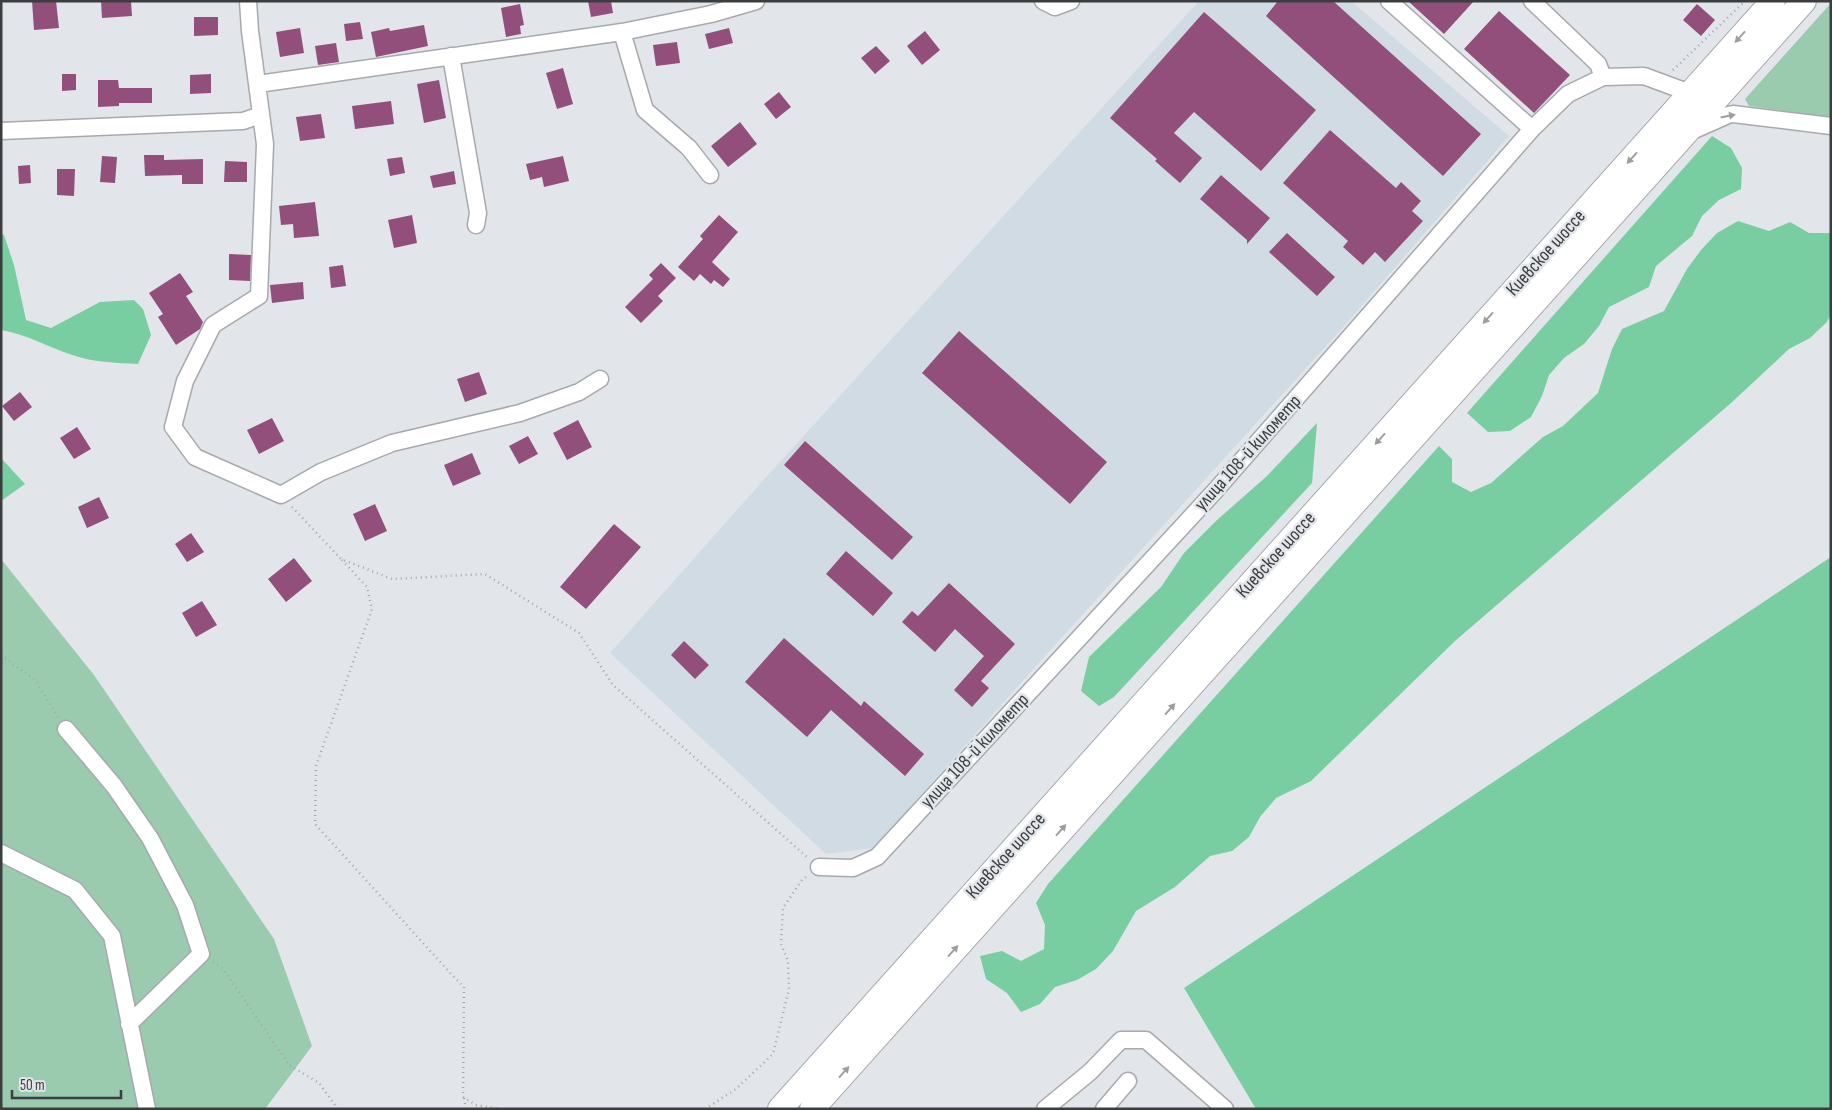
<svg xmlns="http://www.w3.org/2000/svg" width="1832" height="1110" font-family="'Sofia Sans Condensed',sans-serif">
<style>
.built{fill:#d1dbe4}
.green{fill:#9acbaf}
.forest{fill:#78cea0}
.building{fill:#924f7c}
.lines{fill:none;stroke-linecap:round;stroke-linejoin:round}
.minor-casing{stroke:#a6a9ad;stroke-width:19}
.highway-casing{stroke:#a6a9ad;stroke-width:26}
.path{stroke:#a3a7a9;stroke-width:2.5;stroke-dasharray:1 4;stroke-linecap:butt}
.minor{stroke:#fff;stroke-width:16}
.highway{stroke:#fff;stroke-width:24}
.oneway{fill:#9d9e9e}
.labels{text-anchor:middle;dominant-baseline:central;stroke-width:5;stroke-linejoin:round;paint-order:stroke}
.street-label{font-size:19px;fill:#3b3d3e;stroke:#e2e6ea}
</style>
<rect width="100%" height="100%" fill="#e2e6ea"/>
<!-- built -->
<path class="built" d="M1199,1H1351L1509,136L1339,332L1045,656L874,848L826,854L610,653L768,475Z"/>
<!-- green -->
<path class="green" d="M1831,3V118L1749,106L1745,99Z
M1,559L94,675L274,939L312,1046L265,1109H1Z"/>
<!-- forest -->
<path class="forest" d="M1712,136L1731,148L1742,168L1741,189L1719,200L1702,216L1692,236L1656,266L1649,287L1609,307L1599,326L1584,344L1564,358L1549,375L1542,396L1531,417L1510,431L1488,432L1467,413Z
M1738,221L1769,231L1790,222L1809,233H1831V314L1827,322L1810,338L1789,349L1731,403L1455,641L1311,781L1276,798L1260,817L1249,837L1232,851L1210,856L1175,887L1136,911L1113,951L1096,969L1077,980L1055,987L1040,1004L1021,1012L1007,993L986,979L980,956L1002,951L1021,961L1044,949L1045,925L1036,903L1048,884L1439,446L1452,459V482L1471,492L1491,483L1543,437L1563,426L1598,393L1612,349L1622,329L1664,311L1687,269L1701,250L1717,233Z
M1,234L4,235L14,265L26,320L51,328L100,302L134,300L143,309L151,335L138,364C116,363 92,362 72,355C48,347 26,334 1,330Z
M1317,423L1312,483L1114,697L1099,706L1081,691L1089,657L1161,587L1184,553L1217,520L1267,476Z
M1,458L25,484L1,501Z
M1831,557V1109H1256L1184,988Z"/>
<!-- building -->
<path class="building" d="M32,1H56L59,28L34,30Z
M101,1H131L132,16L102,18Z
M588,1H611L613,13L591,17Z
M1278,1H1333L1481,134L1443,176L1266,16Z
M1408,1H1474L1444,34Z
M520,4L524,25L520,26L521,34L506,37L501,8Z
M1697,4L1715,20L1701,36L1683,20Z
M1499,11L1570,75L1534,113L1464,49Z
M1204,12L1316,110L1261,171L1194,112L1174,133L1202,158L1180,183L1155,161L1157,159L1110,118Z
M194,17H218V35L194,36Z
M360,22L363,39L346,41L344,24Z
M424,25L428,46L376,57L371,32L389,28L390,31Z
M300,28L304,53L280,57L276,32Z
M729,28L733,43L709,49L705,34Z
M925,31L940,50L922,65L907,46Z
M677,42L680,63L656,66L653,45Z
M336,43L339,62L318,65L315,46Z
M876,46L890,61L875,74L861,58Z
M563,68L573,104L557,109L546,73Z
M62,74H76V90L62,91Z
M211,74V93L190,94V75Z
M98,80H118L119,88H152V103H119V106L98,107Z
M439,80L446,118L424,123L417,84Z
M779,92L791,107L776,119L764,104Z
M391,101L394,124L355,129L352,106Z
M321,114L325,138L300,141L296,117Z
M740,122L757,144L728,167L711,146Z
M1330,130L1396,188L1401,182L1421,201L1412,211L1423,221L1385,262L1375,252L1363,265L1343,247L1348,241L1283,183Z
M144,155H164V160L203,159V184H182V175L145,176Z
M102,156L117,157L115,183L100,182Z
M563,156L569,181L544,187L542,177L530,180L526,164Z
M402,157L405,173L390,176L387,159Z
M225,161L247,162V182H224Z
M30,165L31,183L19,184L18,166Z
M57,169H75L74,196L57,195Z
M454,171L456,184L433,188L430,176Z
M1221,175L1270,218L1247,244V240L1200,199Z
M315,202L319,236L294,238L293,224L281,225L279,206Z
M412,215L417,243L394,248L388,220Z
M719,215L738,232L712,262L730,279L723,287L714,280L711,284L700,274L694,281L678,267L703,239L700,236Z
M1287,233L1335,277L1317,296L1269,252Z
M229,254L251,255L250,281L229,280Z
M661,263L676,278L658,296L663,301L641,323L625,307L653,279L649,275Z
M343,265L346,286L331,288L329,267Z
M180,273L193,292L186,296L203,322L200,329L176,345L158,317L163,314L149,293Z
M303,282L304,299L272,303L270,285Z
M959,331L1107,462L1070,504L922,373Z
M479,372L487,394L465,402L457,379Z
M20,392L32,407L14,421L2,406Z
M272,418L284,441L259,454L247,430Z
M578,420L592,447L567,460L553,433Z
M77,427L91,449L74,459L60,438Z
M528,436L538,454L519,464L509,446Z
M805,441L913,537L892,560L784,465Z
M472,453L481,474L453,486L444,465Z
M99,497L109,518L87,528L78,507Z
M375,504L387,531L365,541L353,514Z
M614,524L641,547L586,609L560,587Z
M191,533L204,552L187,562L175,544Z
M846,551L893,593L873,616L826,574Z
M294,558L312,581L286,602L268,579Z
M949,583L1015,644L981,681L989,688L972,707L954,690L984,656L955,629L935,652L902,622L912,611L918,616Z
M202,601L217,625L196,637L182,613Z
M784,638L861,706L864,701L924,754L905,776L831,710L807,737L745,682Z
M684,641L709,665L695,679L671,655Z"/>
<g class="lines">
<!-- minor casing -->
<g class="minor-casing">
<path id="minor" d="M248,1L250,31L265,144L259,296L213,325L185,381L173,427L195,457L281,495L321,472L392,443L520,413L579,392L600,379
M1043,1L1055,7L1071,1
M1389,1L1532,129
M1532,1L1598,64L1603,77
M622,32L645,110L689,148L710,175
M451,56L478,213L476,225
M258,84L622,32L711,14L756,1
M1,131L243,121L261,115
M1692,131L1728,115L1733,114L1831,126
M66,729L114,786L150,838L185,905L201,954L129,1024
M1,853L75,890L112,936L147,1109
M819,867L853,868L877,857L1215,491L1532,129L1568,94L1603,77L1644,76L1690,93
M1045,1109L1090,1072L1121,1040H1146L1225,1109
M1104,1109L1128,1081"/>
</g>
<!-- highway casing -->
<g class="highway-casing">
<path id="highway" d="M780,1109L1773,1
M812,1109L1804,1"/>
</g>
<!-- path -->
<path class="path" d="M1673,70L1745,1
M292,507L341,559L392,579L485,574L579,633L613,685L807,857
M342,560L367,587L372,609L316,766L315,824L453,976L464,987L463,1097L476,1105L500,1109
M1,655L35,680L58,717
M213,962L223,969L289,1065L319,1083L338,1109
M464,1098L466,1109
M705,1109L736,1089L773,1054L789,989L788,961L781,944L783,908L802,880L807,876"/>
<!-- minor -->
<use href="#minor" class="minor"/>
<!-- highway -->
<use href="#highway" class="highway"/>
</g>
<!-- one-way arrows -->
<defs><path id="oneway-solid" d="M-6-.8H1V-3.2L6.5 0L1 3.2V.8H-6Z" transform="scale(1.25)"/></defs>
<g class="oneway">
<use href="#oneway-solid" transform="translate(1740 37) rotate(132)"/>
<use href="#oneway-solid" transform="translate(1728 116) rotate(-11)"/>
<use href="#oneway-solid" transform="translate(1632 158) rotate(132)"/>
<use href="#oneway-solid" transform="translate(1488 318) rotate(132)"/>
<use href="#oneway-solid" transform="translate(1380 439) rotate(132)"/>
<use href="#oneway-solid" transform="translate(1170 709) rotate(-48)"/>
<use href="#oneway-solid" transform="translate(1061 830) rotate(-48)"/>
<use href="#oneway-solid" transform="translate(953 951) rotate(-48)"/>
<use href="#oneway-solid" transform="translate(844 1072) rotate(-48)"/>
</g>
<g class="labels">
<!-- street labels -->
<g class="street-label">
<text transform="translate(1546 253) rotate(-48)">Киевское шоссе</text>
<text transform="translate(1248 453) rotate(-48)">улица 108-й километр</text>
<text transform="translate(1276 555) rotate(-48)">Киевское шоссе</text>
<text transform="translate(975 751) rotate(-47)">улица 108-й километр</text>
<text transform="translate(1006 856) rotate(-48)">Киевское шоссе</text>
</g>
</g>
<!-- border -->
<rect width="1832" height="1110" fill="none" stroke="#3b3d3e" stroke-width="5"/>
<!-- scale -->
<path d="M12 1090v8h109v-8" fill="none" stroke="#3b3d3e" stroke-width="2.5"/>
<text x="20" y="1090" font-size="15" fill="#3b3d3e" stroke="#e2e6ea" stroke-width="4" paint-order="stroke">50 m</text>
</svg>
